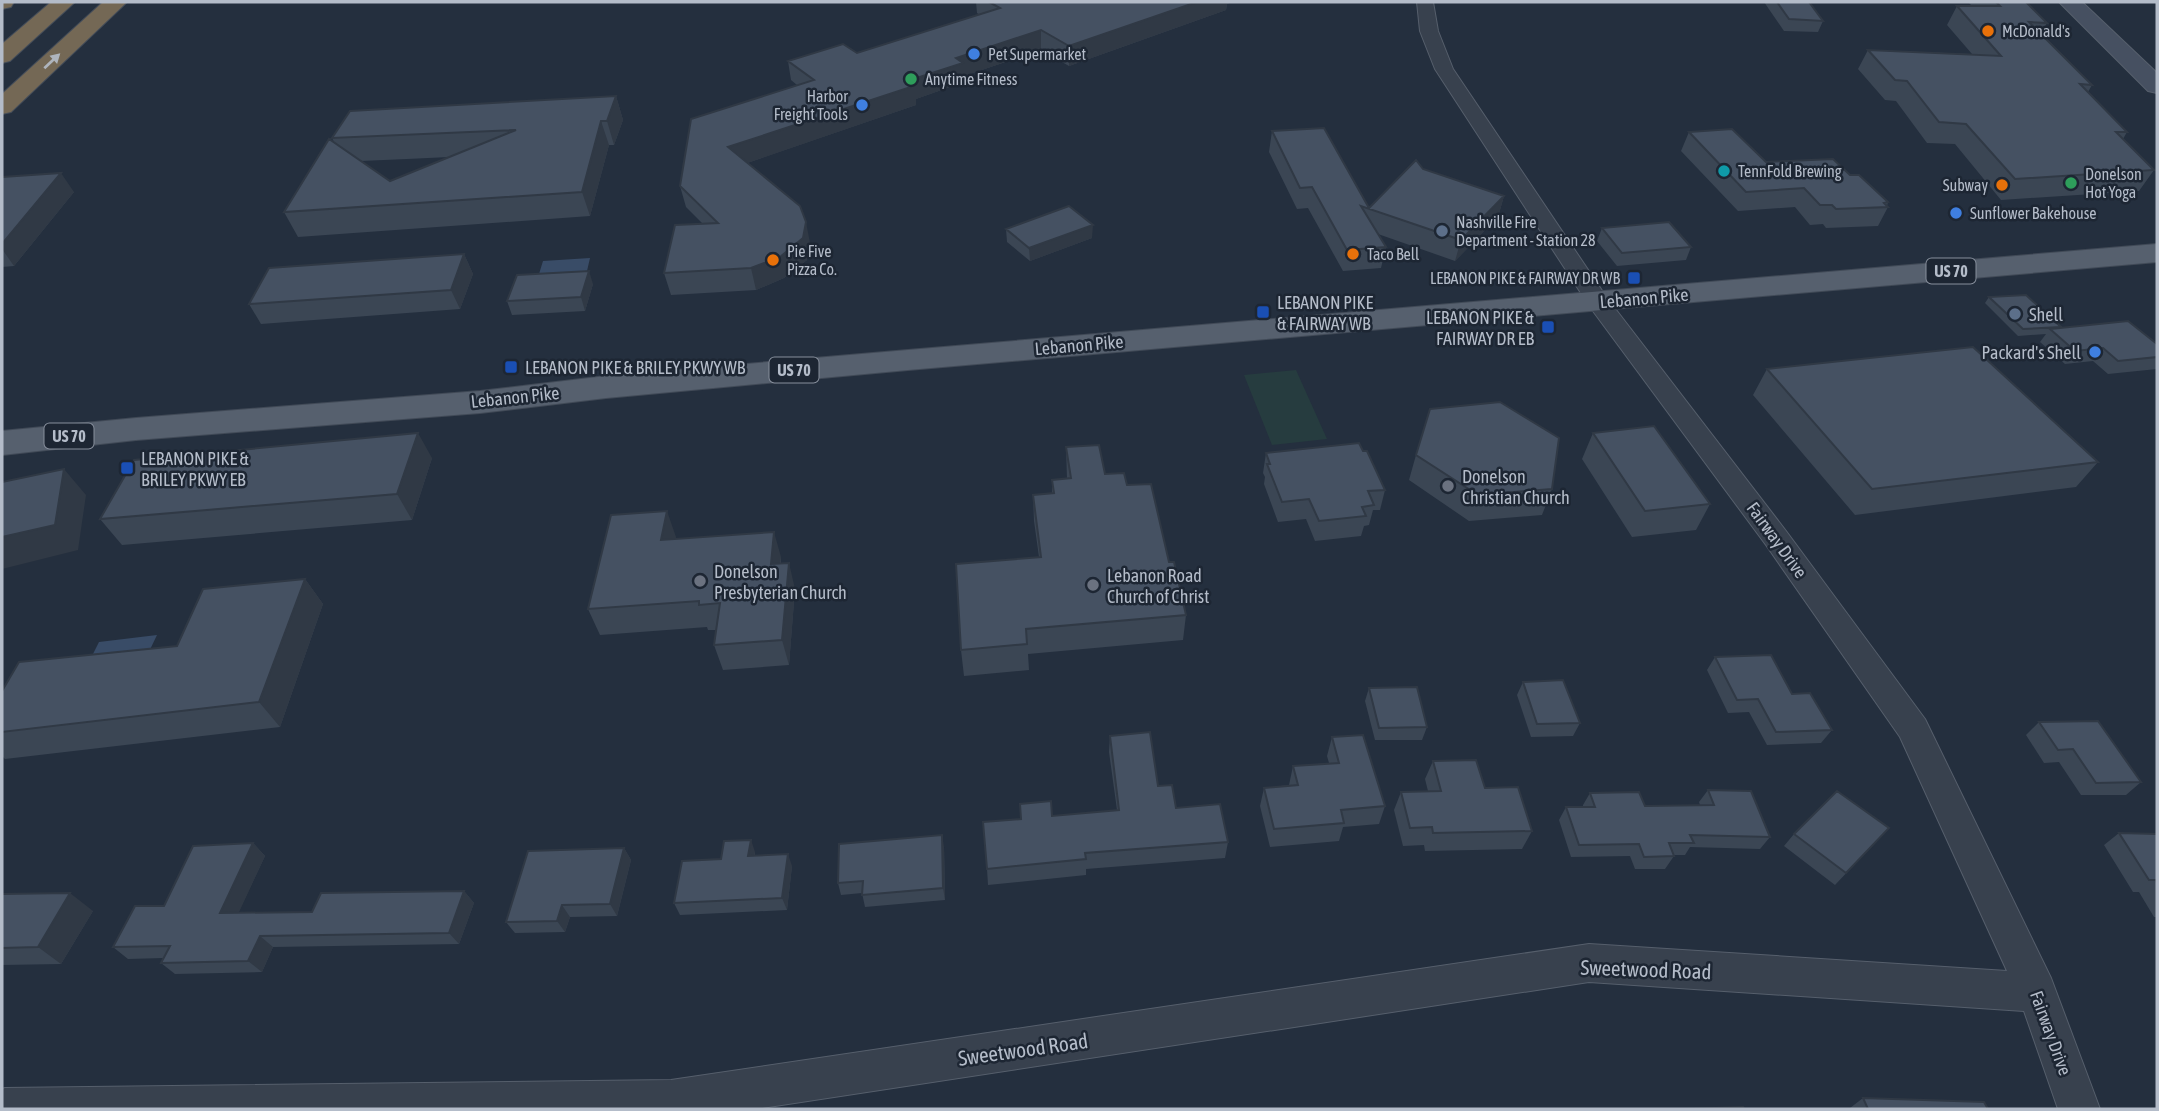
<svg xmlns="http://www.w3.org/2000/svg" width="2159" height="1111" font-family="'Asap Condensed',sans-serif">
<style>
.green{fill:#263c3f}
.water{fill:#394c67}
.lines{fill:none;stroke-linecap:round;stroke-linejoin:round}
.street-casing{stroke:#565f6c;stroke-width:2}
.secondary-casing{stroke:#565f6c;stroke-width:2}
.primary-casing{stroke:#414a57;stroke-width:2}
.highway-casing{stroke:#434c59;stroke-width:2}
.street{fill:#38414e;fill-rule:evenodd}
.secondary{fill:#465061;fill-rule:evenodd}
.primary{fill:#56606e;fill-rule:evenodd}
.highway{fill:#746855;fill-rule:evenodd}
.wall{fill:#3b4654;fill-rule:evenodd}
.shaded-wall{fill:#303945}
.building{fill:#455162;stroke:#303945;stroke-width:2}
.oneway{fill:#aeb4bd}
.food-dot{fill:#e8710a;stroke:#1d2633;stroke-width:2.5}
.shop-dot{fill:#3f7fe0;stroke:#1d2633;stroke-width:2.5}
.leisure-dot{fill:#2e9e5b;stroke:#1d2633;stroke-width:2.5}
.culture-dot{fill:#0f9aa8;stroke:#1d2633;stroke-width:2.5}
.service-dot{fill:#5c6f8a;stroke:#1d2633;stroke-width:2.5}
.transit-dot{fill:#1a4fb4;stroke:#1d2633;stroke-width:2.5}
.worship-dot{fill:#6b7280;stroke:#1d2633;stroke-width:2.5}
.labels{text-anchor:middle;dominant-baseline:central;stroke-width:5;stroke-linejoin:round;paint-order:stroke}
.far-poi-label{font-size:16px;fill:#b4bcc9;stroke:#1d2633;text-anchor:start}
.shield{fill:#1d2633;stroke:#878f9c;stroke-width:2}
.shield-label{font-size:16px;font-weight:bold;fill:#b4bcc9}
.street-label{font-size:18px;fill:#b4bcc9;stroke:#1d2633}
.poi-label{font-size:18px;fill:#b4bcc9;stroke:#1d2633;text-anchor:start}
.near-street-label{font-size:21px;fill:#b4bcc9;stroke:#1d2633}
</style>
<rect width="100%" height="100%" fill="#242f3e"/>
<!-- green -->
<path class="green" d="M1296,370L1327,439L1272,445L1244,375Z"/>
<!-- water -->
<path class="water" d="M590,258L587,271L539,274L543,261Z
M157,635L145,660L87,666L99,642Z"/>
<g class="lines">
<!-- street casing -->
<g class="street-casing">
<path id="street" d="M1417,2H1433L1438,31L1453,69L1607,298L1786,531L1925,719L2051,978L2100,1109H2058L2024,1011L1589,982L756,1109H2V1089L5,1088L671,1080L1589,944L2007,971L1900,737L1766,545L1590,307L1435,69L1420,31Z"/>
</g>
<!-- secondary casing -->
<g class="secondary-casing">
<path id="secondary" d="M2059,2H2082L2157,73V93L2148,91Z"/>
</g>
<!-- primary casing -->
<g class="primary-casing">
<path id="primary" d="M2157,244V262L908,370L606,398L480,413L136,440L2,455V431L136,418L480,391L606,376L908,350Z"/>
</g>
<!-- highway casing -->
<g class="highway-casing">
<path id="highway" d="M2,2H14L11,7L2,9Z
M51,2H75L10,61L2,63V44Z
M103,2H127L11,112L2,114V94Z"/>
</g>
<!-- street -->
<use href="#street" class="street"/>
<!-- secondary -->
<use href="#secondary" class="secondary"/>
<!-- primary -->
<use href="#primary" class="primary"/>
<!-- highway -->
<use href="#highway" class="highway"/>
</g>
<!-- wall -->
<path class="wall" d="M976,2H1232L1227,4L1226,10L1069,66L1041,50L964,76V82L916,99V105L747,163L810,243L807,260L784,278L756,290L671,295L664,273L703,224L686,207L680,186L797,85L791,80L788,61L857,53L980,15L977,13Z
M1764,2H1809L1823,21L1818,32L1784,31Z
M1968,2H2026L2047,23L2041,33L2092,85L2088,92L2127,132L2123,139L2154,170L2139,191L2001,200L1955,144L1927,143L1896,101L1885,100L1858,69L1868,50L1972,54L1947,25L1957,6H1972Z
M616,96L623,120L614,145H609L590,216L298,237L284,212L334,142L332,138ZM449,157L390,181L361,161L407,159Z
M1272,131L1369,208L1504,196L1498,217L1455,261L1378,234L1386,247L1381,268L1343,271L1308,208L1297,209L1269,152Z
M1689,132L1766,162L1850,175L1888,202L1887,206L1888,207L1878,226L1826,228L1823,224L1810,225L1795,207L1738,211L1681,151Z
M2,177L74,192L14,266L2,267Z
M1602,228L1691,247L1686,260L1617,266L1597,241Z
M1006,229L1092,238L1030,261L1007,242Z
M464,254L473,274L460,309L261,324L249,304Z
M593,284L585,311L512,315L507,301Z
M1989,297L2061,327L2060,328L2157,344V369L2108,374L2093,361L2065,364L2040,342L2046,334L2018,336L1985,303Z
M1767,369L2098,462L2076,487L1855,515L1753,395Z
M1593,433L1710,504L1696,530L1632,537L1582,459Z
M1066,447L1105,474L1127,485L1169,562L1186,615L1183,640L1028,654L1029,670L964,676L961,650L1039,557L1034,521L1033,495L1052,493V480L1067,479Z
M1363,451L1385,490L1380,510H1373L1369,525L1364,526L1361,536L1315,541L1306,519L1278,522L1264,484L1265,477L1263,473L1266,453Z
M1416,455L1552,489L1542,515L1469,521L1409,480Z
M432,458L412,520L122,545L100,519Z
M676,537V539L781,557V564L795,589L789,665L723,670L714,645L716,630H708L707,627L600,635L588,609Z
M305,579L323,604L280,727L5,759L2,756V691L177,646Z
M1715,657L1792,694L1832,730L1821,743L1767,745L1749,712L1728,713L1707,670Z
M1523,682L1580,723L1573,736L1531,737L1517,695Z
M1369,688L1427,727L1422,740H1375L1365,701Z
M2039,722L2141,782L2126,795H2081L2059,762L2044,763L2026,735Z
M1110,736L1158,786L1176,808L1228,842L1225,858L1086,869V875L988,885L987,869L1052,816L1117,810L1109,752Z
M1332,737L1385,806L1379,824L1343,827L1339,841L1270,847L1260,806L1264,788L1289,785L1293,766L1329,763L1327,756Z
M1433,761L1485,788L1532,831L1522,849L1425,851L1424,845L1403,846L1394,810L1401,792L1428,791L1425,779Z
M1708,790L1770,837L1760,849L1690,847L1685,855H1674V856L1665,869H1635L1630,856L1571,857L1559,820L1566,807H1583V805L1590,793L1645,806L1700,805L1699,802Z
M1889,828L1835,885L1784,846L1794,834Z
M2119,833L2157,834V917H2154L2139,892H2133L2104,845Z
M253,843L265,856L238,913L312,912L464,891L474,903L459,944L273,947L262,972L175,974L161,963L163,958L128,959L113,947L164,906Z
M944,847L945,900L865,907L862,893L841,895L838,883Z
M624,848L631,860L617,916L570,917L565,932L515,933L506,922Z
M755,852V856L792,866L787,910L680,915L674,903L721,859Z
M2,894L93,911L61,964L2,965Z
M1863,1098L1988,1109H1850V1108Z"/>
<!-- shaded-wall -->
<path class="shaded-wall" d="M1196,2H1232L1227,4L1226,10L1069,66V46Z
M1041,30V50L964,76V82L916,99V105L733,168L728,147L907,81L956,58Z
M616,96L623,120L614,145L607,121Z
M601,121L609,145L590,216L582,192Z
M61,173L74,192L14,266L2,249V244Z
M1504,196L1498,217L1455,261L1461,240Z
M806,222L810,243L807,260L784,278L756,290L751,268Z
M1093,225L1092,238L1030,261L1029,248Z
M464,254L473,274L460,309L451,290Z
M589,271L593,284L585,311L581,297Z
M418,433L432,458L412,520L397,494Z
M64,469L86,495L78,550L2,569V537Z
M667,511L676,537L671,565L661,540Z
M774,532L781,557L778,590L771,564Z
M789,563L795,589L789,665L782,640Z
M305,579L323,604L280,727L259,702Z
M942,835L944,847L945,900L943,888Z
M751,840L755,852L753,868L748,856Z
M253,843L265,856L233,925L220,913Z
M624,848L631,860L617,916L610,904Z
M788,854L792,866L787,910L782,898Z
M464,891L474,903L459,944L449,933Z
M70,893L93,911L61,964L38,947Z
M562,905L570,917L565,932L557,921Z
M260,936L273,947L262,972L248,961Z"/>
<!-- building -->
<path class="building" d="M989,2H1197L1069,46L1041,30L956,58L963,63L907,81L914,86L728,147L800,206L806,222L803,238L780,257L751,268L664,273L675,225L718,223L680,186L691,119L814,80L788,61L843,44L857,53L1000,8Z
M1777,2H1809L1823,21L1789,19Z
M1996,2H2026L2047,23L2029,22L2092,85L2080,84L2127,132H2116L2154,170L2015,179L1966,124L1939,122L1907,81L1895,80L1868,50L2001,56L1957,6H2000Z
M616,96L607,121H601L582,192L284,212L329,139L390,181L516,130L332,138L350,111Z
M1324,128L1369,208L1416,160L1423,169L1504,196L1461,240L1361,206L1386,247L1347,250L1312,187L1300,188L1272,131Z
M1732,129L1766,162L1833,159L1850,175H1859L1888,202L1884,203L1888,207L1836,209L1832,205H1820L1804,188L1746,192L1689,132Z
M61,173L2,244V177Z
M1069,206L1093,225L1029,248L1006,229Z
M1669,222L1691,247L1622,253L1602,228Z
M464,254L451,290L249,304L269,268Z
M589,271L581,297L507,301L517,275Z
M2026,295L2061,327L2023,329L1989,297Z
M2128,321L2157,344V357L2118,361L2103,348L2075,351L2050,329Z
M1973,347L2098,462L1872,489L1767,369Z
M1500,402L1559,438L1552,489L1478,495L1416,455L1430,409Z
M1654,426L1710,504L1645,511L1593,433Z
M418,433L397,494L100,519L134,460Z
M1359,443L1363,451H1367L1385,490L1368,491L1374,505L1362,507L1366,516L1319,521L1309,499L1282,502L1267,464H1270L1266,453Z
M1099,445L1105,474L1124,473L1127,485L1151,484L1169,562H1174L1186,615L1026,629L1027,644L961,650L956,564L1041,557L1033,495L1054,493L1052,480L1071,478L1066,447Z
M64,469L55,525L2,537V482Z
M667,511L661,540L774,532L771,564L789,563L782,640L714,645L720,603L699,605V601L588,609L611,515Z
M305,579L259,702L2,732V691L19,662L177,646L203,589Z
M1771,655L1792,694L1810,693L1832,730L1776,732L1758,699L1737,700L1715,657Z
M1563,680L1580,723L1537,724L1523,682Z
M1417,687L1427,727L1379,728L1369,688Z
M2098,721L2141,782L2096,783L2073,749L2058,750L2039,722Z
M1150,732L1158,786L1172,785L1176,808L1220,804L1228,842L1085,853L1086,859L987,869L983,822L1021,819L1020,804L1051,801L1052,816L1119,810L1110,736Z
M1363,735L1385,806L1341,810L1344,823L1274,829L1264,788L1298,785L1293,766L1339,763L1332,737Z
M1476,760L1485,788L1518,787L1532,831L1433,833L1432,827L1410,828L1401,792L1441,791L1433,761Z
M1708,790L1751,791L1770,837L1690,835L1694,843H1669L1674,856L1644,857L1639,844L1579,845L1566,807H1595L1590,793L1639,792L1645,806L1714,805Z
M1837,791L1889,828L1846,873L1794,834Z
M2119,833L2157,834V883L2156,880H2149Z
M942,835L943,888L862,895L863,881L838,883L839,844Z
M751,840L748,856L788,854L782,898L674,903L682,861L721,859L724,841Z
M253,843L220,913L312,912L321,893L464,891L449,933L260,936L248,961L161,963L170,946L113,947L135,906H164L193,846Z
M624,848L610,904L562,905L557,921L506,922L528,851Z
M70,893L38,947L2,948V894Z
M1863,1098L1984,1102L1988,1109H1868Z
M1743,1107L1744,1109H1685Z"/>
<!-- one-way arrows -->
<defs><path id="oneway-solid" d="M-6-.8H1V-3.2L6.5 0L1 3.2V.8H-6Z" transform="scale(1.75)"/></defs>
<use class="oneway" href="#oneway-solid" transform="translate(52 61) rotate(-43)"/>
<!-- markers -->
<g class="food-dot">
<circle cx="1988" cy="31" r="7"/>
<circle cx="2002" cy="185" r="7"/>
<circle cx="1353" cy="254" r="7"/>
<circle cx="773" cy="260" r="7"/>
</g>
<g class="shop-dot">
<circle cx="974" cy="54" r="7"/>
<circle cx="862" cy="105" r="7"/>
<circle cx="1956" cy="213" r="7"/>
<circle cx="2095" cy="352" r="7"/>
</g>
<g class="leisure-dot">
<circle cx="911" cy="79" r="7"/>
<circle cx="2071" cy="183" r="7"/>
</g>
<circle class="culture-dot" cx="1724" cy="171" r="7"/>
<g class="service-dot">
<circle cx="1442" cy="231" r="7"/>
<circle cx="2015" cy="314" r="7"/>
</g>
<g class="transit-dot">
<rect x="1627" y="271" width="14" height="14" rx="3.5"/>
<rect x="1256" y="305" width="14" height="14" rx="3.5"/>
<rect x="1541" y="320" width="14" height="14" rx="3.5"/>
<rect x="504" y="360" width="14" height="14" rx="3.5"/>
<rect x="120" y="461" width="14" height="14" rx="3.5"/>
</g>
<g class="worship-dot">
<circle cx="1448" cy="486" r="7"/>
<circle cx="700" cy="581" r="7"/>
<circle cx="1093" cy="585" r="7"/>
</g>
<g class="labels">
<!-- far-poi labels -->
<g class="far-poi-label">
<text x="2002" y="31">McDonald's</text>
<text x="988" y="54">Pet Supermarket</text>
<text x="925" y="79">Anytime Fitness</text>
<text x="848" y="96" text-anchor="end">Harbor<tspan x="848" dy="18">Freight Tools</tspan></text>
<text x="1738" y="171">TennFold Brewing</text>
<text x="2085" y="174">Donelson<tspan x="2085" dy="18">Hot Yoga</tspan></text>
<text x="1988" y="185" text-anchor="end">Subway</text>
<text x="1970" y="213">Sunflower Bakehouse</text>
<text x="1456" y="222">Nashville Fire<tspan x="1456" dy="18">Department - Station 28</tspan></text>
<text x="787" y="251">Pie Five<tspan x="787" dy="18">Pizza Co.</tspan></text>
<text x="1367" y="254">Taco Bell</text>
<text x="1620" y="278" text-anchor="end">LEBANON PIKE &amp; FAIRWAY DR WB</text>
</g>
<!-- shield labels -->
<g class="shield">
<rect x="1926.5" y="258.5" width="49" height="25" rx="5"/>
<rect x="769.5" y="357.5" width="49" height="25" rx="5"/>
<rect x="44.5" y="423.5" width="49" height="25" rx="5"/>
</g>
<g class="shield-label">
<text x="1951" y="271">US 70</text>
<text x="794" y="370">US 70</text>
<text x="69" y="436">US 70</text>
</g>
<!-- street labels -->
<g class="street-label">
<text transform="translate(1644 298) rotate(-5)">Lebanon Pike</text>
<text transform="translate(1079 345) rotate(-5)">Lebanon Pike</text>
<text transform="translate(515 397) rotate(-6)">Lebanon Pike</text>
<text transform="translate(1777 540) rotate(54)">Fairway Drive</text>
<text transform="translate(2051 1033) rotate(70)">Fairway Drive</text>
</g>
<!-- poi labels -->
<g class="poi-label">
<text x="1277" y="302">LEBANON PIKE<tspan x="1277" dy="21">&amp; FAIRWAY WB</tspan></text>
<text x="2029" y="314">Shell</text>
<text x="1534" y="317" text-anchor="end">LEBANON PIKE &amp;<tspan x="1534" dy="21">FAIRWAY DR EB</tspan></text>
<text x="2081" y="352" text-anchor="end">Packard's Shell</text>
<text x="525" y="367">LEBANON PIKE &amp; BRILEY PKWY WB</text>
<text x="141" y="458">LEBANON PIKE &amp;<tspan x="141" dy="21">BRILEY PKWY EB</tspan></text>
<text x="1462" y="476">Donelson<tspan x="1462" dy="21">Christian Church</tspan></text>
<text x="714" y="571">Donelson<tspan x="714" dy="21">Presbyterian Church</tspan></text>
<text x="1107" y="575">Lebanon Road<tspan x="1107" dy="21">Church of Christ</tspan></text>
</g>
<!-- near-street labels -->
<g class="near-street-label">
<text transform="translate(1646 969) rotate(2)">Sweetwood Road</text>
<text transform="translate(1023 1049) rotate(-8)">Sweetwood Road</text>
</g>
</g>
<!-- border -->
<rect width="2159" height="1111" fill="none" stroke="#b4bcc9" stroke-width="7"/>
</svg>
